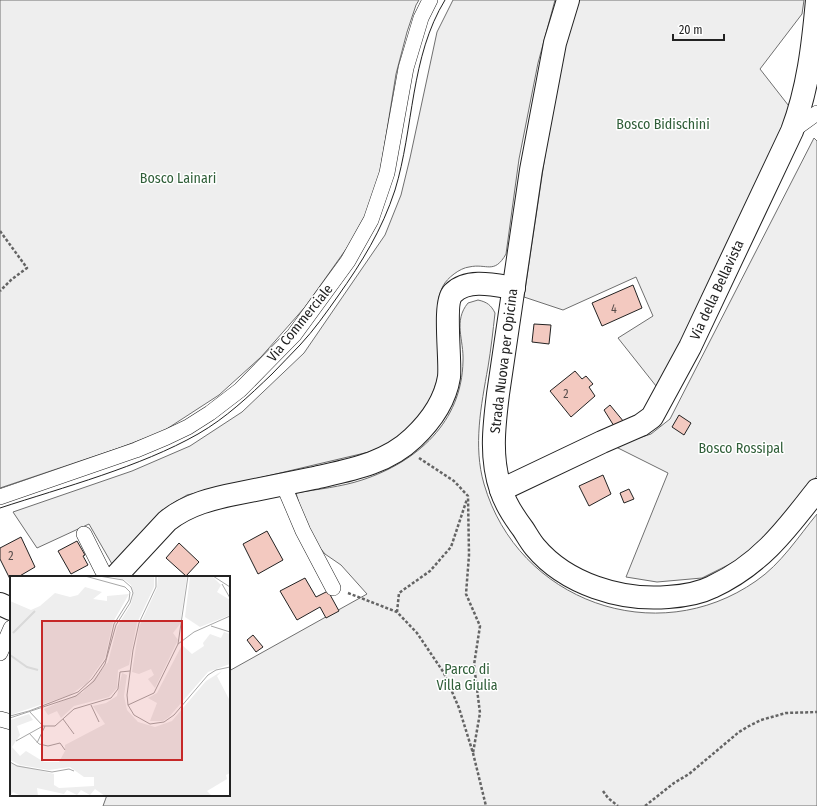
<svg xmlns="http://www.w3.org/2000/svg" width="817" height="806" font-family="'Fira Sans Condensed',sans-serif">
<style>
.green{fill:#eee;stroke:#6f6f6f}
.building{fill:#f3c9c0;stroke:#222}
.lines{fill:none;stroke-linecap:round;stroke-linejoin:round}
.street-casing{stroke:#222;stroke-width:16}
.secondary-casing{stroke:#222;stroke-width:24}
.primary-casing{stroke:#222;stroke-width:24}
.path{stroke:#646464;stroke-width:2.5;stroke-dasharray:3 2;stroke-linecap:butt}
.street{stroke:#fff;stroke-width:15}
.secondary{stroke:#fff;stroke-width:22}
.primary{stroke:#fff;stroke-width:22}
.tram{stroke:#222;stroke-width:1}
.labels{text-anchor:middle;dominant-baseline:central;stroke-width:3;stroke-linejoin:round;paint-order:stroke}
.number-label{font-size:12px;fill:#564c4a}
.park-label{font-size:14px;fill:#2f5e38;stroke:#fff}
.street-label{font-size:14px;fill:#222;stroke:#fff}
.inset-river{fill:none;stroke:#d9d9d9;stroke-width:2}
.inset-road{fill:none;stroke:#a7a7a7;stroke-width:1}
.view{fill:#c62828;fill-opacity:0.15;stroke:#c62828;stroke-width:2}
.inset-edge{fill:none;stroke:#222;stroke-width:2}
</style>
<rect width="100%" height="100%" fill="#fff"/>
<!-- green -->
<path class="green" d="M0,0H419L416,5L407,32L396,74L380,173L366,214L349,245L305,307L261,357L219,395L162,432L119,448L0,488Z
M453,0H555L538,63L519,159L506,254C494,275 487,263 469,267C460,268 447,278 443,286C435,301 438,318 439,334C439,344 441,355 440,365C436,397 418,425 391,442C384,446 376,449 369,452L187,495L170,505L112,564L89,524L37,548L13,512L132,471L190,446L242,412L304,353L385,235L401,195L410,158L437,32Z
M577,0H804L802,14L760,69L792,110L660,391L618,338L653,316L636,277L563,310L524,297L554,95L566,35Z
M814,138L817,141V476L787,515L740,559L702,578L657,582L626,577L668,473L614,446L651,434L670,419Z
M478,300C487,302 491,305 495,313C493,331 491,349 488,367C481,406 473,446 484,484C518,601 656,651 756,581C781,564 798,537 817,514V806H103L107,795H229V671L367,594L341,565L325,554L316,543L304,520L296,493C318,489 341,487 362,480C417,462 462,422 463,361C464,340 453,321 468,303Z"/>
<!-- building -->
<path class="building" d="M633,285L642,308L602,326L592,303Z
M534,324L551,325L549,344L532,342Z
M575,371L582,379L586,376L593,384L589,387L595,396L571,417L550,391Z
M610,405L624,422L614,426L604,410Z
M679,415L691,423L684,435L672,427Z
M603,475L611,494L589,506L579,486Z
M629,489L634,499L624,503L620,493Z
M267,531L283,560L258,574L243,544Z
M21,537L35,567L18,577H11V581L0,559V548Z
M77,541L85,555L83,556L88,565L71,574L58,551Z
M179,543L199,562L186,576L166,558Z
M305,578L316,597L328,591L339,611L326,618L320,607L297,620L280,591Z
M253,635L263,647L256,652L247,640Z"/>
<g class="lines">
<!-- street casing -->
<g class="street-casing">
<path id="street" d="M792,131L817,113
M283,484L303,531L333,588
M0,497L136,450L167,437L188,427L210,413L240,390L294,335L348,261L371,220L387,173L406,68L421,18L430,0
M84,534L102,570L107,577
M0,653L11,628
M0,719L11,722"/>
</g>
<!-- secondary casing -->
<g class="secondary-casing">
<path id="secondary" d="M501,490L602,442L641,425L652,417L690,347L792,131C808,89 813,45 817,0
M115,577L167,521C188,504 214,498 240,493C264,488 289,483 314,478C349,470 386,464 413,438C431,421 445,402 449,377C451,360 443,303 453,293C468,278 495,285 514,288
M0,604L11,609"/>
</g>
<!-- primary casing -->
<g class="primary-casing">
<path id="primary" d="M568,0L555,43L531,170L498,394C494,426 490,459 501,490C505,503 514,517 523,529C527,535 530,541 535,547C566,584 621,601 668,597C683,596 698,594 712,587C760,565 786,530 817,490"/>
</g>
<!-- path -->
<path class="path" d="M0,231L27,268L12,279L0,291
M419,458L454,481L468,496L469,555L466,594L480,626L474,665L480,713L473,753
M348,593L397,612L417,633L444,673L459,708L473,753L486,806
M397,612L399,593L430,571L451,547L467,499
M603,791L608,798L618,806
M645,806L674,783L689,774L739,732L749,726L761,720L786,713L817,712"/>
<!-- street -->
<use href="#street" class="street"/>
<!-- secondary -->
<use href="#secondary" class="secondary"/>
<!-- primary -->
<use href="#primary" class="primary"/>
<!-- tram -->
<path class="tram" d="M0,508C64,487 140,467 198,434C226,418 249,396 272,374C281,364 291,355 300,345C314,330 326,313 338,296C362,262 382,230 395,190C414,128 410,57 445,0"/>
</g>
<g class="labels">
<!-- number labels -->
<g class="number-label">
<text x="614" y="309">4</text>
<text x="566" y="394">2</text>
<text x="11" y="556">2</text>
</g>
<!-- park labels -->
<g class="park-label">
<text x="663" y="124">Bosco Bidischini</text>
<text x="178" y="178">Bosco Lainari</text>
<text x="741" y="448">Bosco Rossipal</text>
<text x="467" y="669">Parco di<tspan x="467" dy="16">Villa Giulia</tspan></text>
</g>
<!-- street labels -->
<g class="street-label">
<text transform="translate(717 290) rotate(-65)">Via della Bellavista</text>
<text transform="translate(300 323) rotate(-51)">Via Commerciale</text>
<text transform="translate(504 361) rotate(-83)">Strada Nuova per Opicina</text>
</g>
</g>
<!-- overview -->
<g transform="translate(10 576)">
<rect width="220" height="220" fill="#fff"/>
<path d="M99,0H144V11L127,47L119,89L108,94L107,112L99,121L64,130L51,142L47,135L38,139L34,133L73,116L98,86L107,51L121,28L123,19L121,9L115,4ZM148,0H177L170,48L163,57L168,64L145,112L138,103L144,99L141,93L129,98L122,96L129,51L147,12ZM180,0H202L211,9L207,16L220,24V39L190,51L175,41ZM75,11L92,16L83,23L97,25V20L119,18L103,46L95,82L77,107L60,119L0,139V25L21,34L30,30L45,17L60,21L68,19ZM214,56L220,58V88L198,96L159,141L153,145H140L147,127L138,122L147,117L172,69L182,78L194,70L193,67L200,58L211,62ZM212,95L207,100L220,125V197L216,199L217,203L197,215L202,220H95L85,213L80,219L71,214L67,219L57,214L54,218L27,212L28,220H11L3,216L0,220V187L44,198V209L49,212L84,210V201H74L60,191L39,194L10,189L0,184V144L19,138L23,144L7,150L10,159L2,171L10,180L16,175L34,186H49L55,175V169L95,148L83,130L96,127L107,120L112,97L117,99L114,120L117,134L128,146L145,151L162,145L196,105Z" fill="#eee"/>
<path class="inset-river" d="M3,57L25,35M0,79L17,91L28,94"/>
<path class="inset-road" d="M146,0V11L129,47L123,74L117,119L118,129L124,139L140,148L154,146L164,139L198,99L206,94L220,91M203,0L220,11M212,8L220,22M201,50L220,56M168,68L184,56L220,40M81,129L89,146M118,129L144,117L168,68L178,0M19,135L68,116L82,103L96,83L104,48L119,24L120,16L115,11L75,0M0,140L19,135L33,150H45L64,133L101,122L108,113L110,96L120,95M0,142L66,120L84,105L95,88L106,49L120,27L123,17L121,11L113,4L89,0M53,143L64,158M19,157L29,168L38,170L50,167L55,174M6,165L33,150M27,167L35,150M0,186L7,190L42,196L59,193L64,195"/>
<path class="view" d="M32,45H172V184H32Z"/>
<rect width="220" height="220" class="inset-edge"/>
</g>
<!-- scale -->
<path d="M673 34v6h51v-6" fill="none" stroke="#222222" stroke-width="2"/>
<text x="679" y="34" font-size="12" fill="#222222" stroke="#ffffff" stroke-width="3" paint-order="stroke">20 m</text>
</svg>
